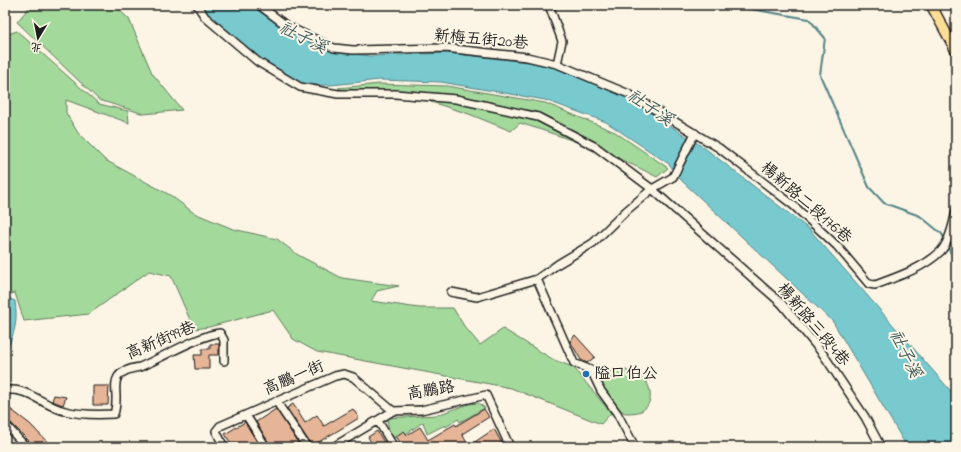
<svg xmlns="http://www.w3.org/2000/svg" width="961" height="452" font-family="'Indie Flower','LXGW WenKai TC',sans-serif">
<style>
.green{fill:#a4d99c;stroke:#607a5c}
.water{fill:#78cacf;stroke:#538487}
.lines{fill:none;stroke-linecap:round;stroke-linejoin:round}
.stream{stroke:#538487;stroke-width:2}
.building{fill:#e6b597;stroke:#1c1c1c}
.minor-casing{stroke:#1c1c1c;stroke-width:10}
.major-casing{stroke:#1c1c1c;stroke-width:12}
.minor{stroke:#fcf5e5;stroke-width:7}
.major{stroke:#fedd96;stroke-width:9}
.poi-dot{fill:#1f6fb2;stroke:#fcf5e5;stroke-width:1.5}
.labels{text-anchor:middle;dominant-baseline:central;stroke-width:4;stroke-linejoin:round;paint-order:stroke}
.street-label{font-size:16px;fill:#1c1c1c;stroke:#fcf5e5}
.poi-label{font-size:16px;fill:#1c1c1c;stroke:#fcf5e5;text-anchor:start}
.water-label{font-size:17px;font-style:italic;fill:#3c595b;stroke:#fcf5e5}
</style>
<rect width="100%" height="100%" fill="#fcf5e5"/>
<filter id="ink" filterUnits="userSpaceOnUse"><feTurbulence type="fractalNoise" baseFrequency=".025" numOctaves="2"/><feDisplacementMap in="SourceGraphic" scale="8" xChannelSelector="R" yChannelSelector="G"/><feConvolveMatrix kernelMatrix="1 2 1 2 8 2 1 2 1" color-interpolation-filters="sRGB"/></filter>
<g filter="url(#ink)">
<!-- green -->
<path class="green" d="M31,5H114L129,19L152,73L182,110L144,114L99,100L17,22Z
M17,31L99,104L128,111L129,123L66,100V113L78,133L105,160L170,195L194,213L233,229L277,239L298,255L342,278L399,286L377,291L371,301L419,308H453L464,326L480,345L503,329L554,360L573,367L611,413L601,424L511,388L317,352L293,339L273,310L209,327L194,329L171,276L149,271L89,314L24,321L15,293L5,295V35Z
M379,84L447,86L545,103L615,132L668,168L657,177C614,154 567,138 520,123L511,131L469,114L396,91H344L338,88Z
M622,369C629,371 637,373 643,378C652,386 654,405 641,411C636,413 630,413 625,413L616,408L599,383C605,372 611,370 622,369Z
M478,403L485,408L460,422L458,419L446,427L445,425L427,434L423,422L406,434L394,438L389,431L387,418L437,415L469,404Z"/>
<!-- water -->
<path class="water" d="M200,5H251L286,30L336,52L370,56L447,53L528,62L559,69L626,97L706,149L810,230L956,397V447H907L833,322L682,181L669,164L606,122L545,100L441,82L380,80L331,85H301L258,60L207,15Z
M8,298L15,301C18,321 15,334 5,352V300Z"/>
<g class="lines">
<!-- stream -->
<path class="stream" d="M727,5L809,19L825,38L820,75L869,187L884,203L920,216L942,234L945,240
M947,246L956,263"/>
</g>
<!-- building -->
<path class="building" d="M575,335L595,357L587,363L581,360L570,341Z
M210,344H219V355H209V369H195L194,355H202V349H210Z
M93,386H109L108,405H93Z
M54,395L66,397L63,405L52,401Z
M293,404L305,423L317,415L324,426L353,409L359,418L312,446L287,408Z
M5,405L30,424L52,447H35L5,417Z
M276,409L301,447H289L287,443L281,447H271L256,422Z
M484,409L489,417L462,434L469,446L494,429L504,447H403L396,436L404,431L407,435L420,427L428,440L455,424L456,426Z
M245,422L260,447H233L225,434Z
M377,431L387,447H374L368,437Z"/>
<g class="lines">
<!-- minor casing -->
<g class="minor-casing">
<path id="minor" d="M197,5L205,17L258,62L300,87L338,94H395L456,99L538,117L596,147L652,189L782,304L823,354L865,417L881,447
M259,5L287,26L334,48L353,50L445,48L527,57L557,64L629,94L719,148L793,205L837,246L869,284L875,285C897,277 924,268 941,251C949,242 954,221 956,210
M549,5L562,41L557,64
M451,292L477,297L537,279
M5,391C25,385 45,407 65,411C81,415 97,415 114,414C122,390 102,373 140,367C159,359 202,334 220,333L224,340V361
M276,401L307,447
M246,415L266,447
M378,421L394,447
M5,424L26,447
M224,447L216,431L220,426L335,376L344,374L353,377L393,411
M333,447L393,411L421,410L486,395L510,447
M635,447L617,413L601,391L591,370L574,363L537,279L558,264L593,243L626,211L652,189L673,177L695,133"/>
</g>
<!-- major casing -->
<g class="major-casing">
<path id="major" d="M931,5L956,51"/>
</g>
<!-- minor -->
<use href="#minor" class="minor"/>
<!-- major -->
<use href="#major" class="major"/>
</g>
</g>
<!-- markers -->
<circle class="poi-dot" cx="586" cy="374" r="4"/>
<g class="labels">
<!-- street labels -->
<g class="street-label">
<text transform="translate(481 40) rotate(5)">新梅五街20巷</text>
<text transform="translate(806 203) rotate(41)">楊新路二段176巷</text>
<text transform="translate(813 325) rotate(50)">楊新路三段4巷</text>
<text transform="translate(161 341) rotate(-23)">高新街99巷</text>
<text transform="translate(294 378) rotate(-23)">高鵬一街</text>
<text transform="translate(431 391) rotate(-10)">高鵬路</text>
</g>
<!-- poi labels -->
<g class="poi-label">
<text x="594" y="374">隘口伯公</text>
</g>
<!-- water labels -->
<g class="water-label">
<text transform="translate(303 38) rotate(26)">社子溪</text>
<text transform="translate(650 108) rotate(34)">社子溪</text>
<text transform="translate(905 354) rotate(64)">社子溪</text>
</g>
</g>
<!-- margin -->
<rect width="961" height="452" fill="none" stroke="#fcf5e5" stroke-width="20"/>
<rect x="10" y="10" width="941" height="432" fill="none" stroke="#1c1c1c" stroke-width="1.5" filter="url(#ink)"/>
<!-- north arrow -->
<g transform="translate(38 38) rotate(190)" stroke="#fcf5e5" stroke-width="3" paint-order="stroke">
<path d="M0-3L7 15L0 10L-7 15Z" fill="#1c1c1c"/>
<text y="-6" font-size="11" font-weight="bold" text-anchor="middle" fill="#1c1c1c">北</text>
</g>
</svg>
